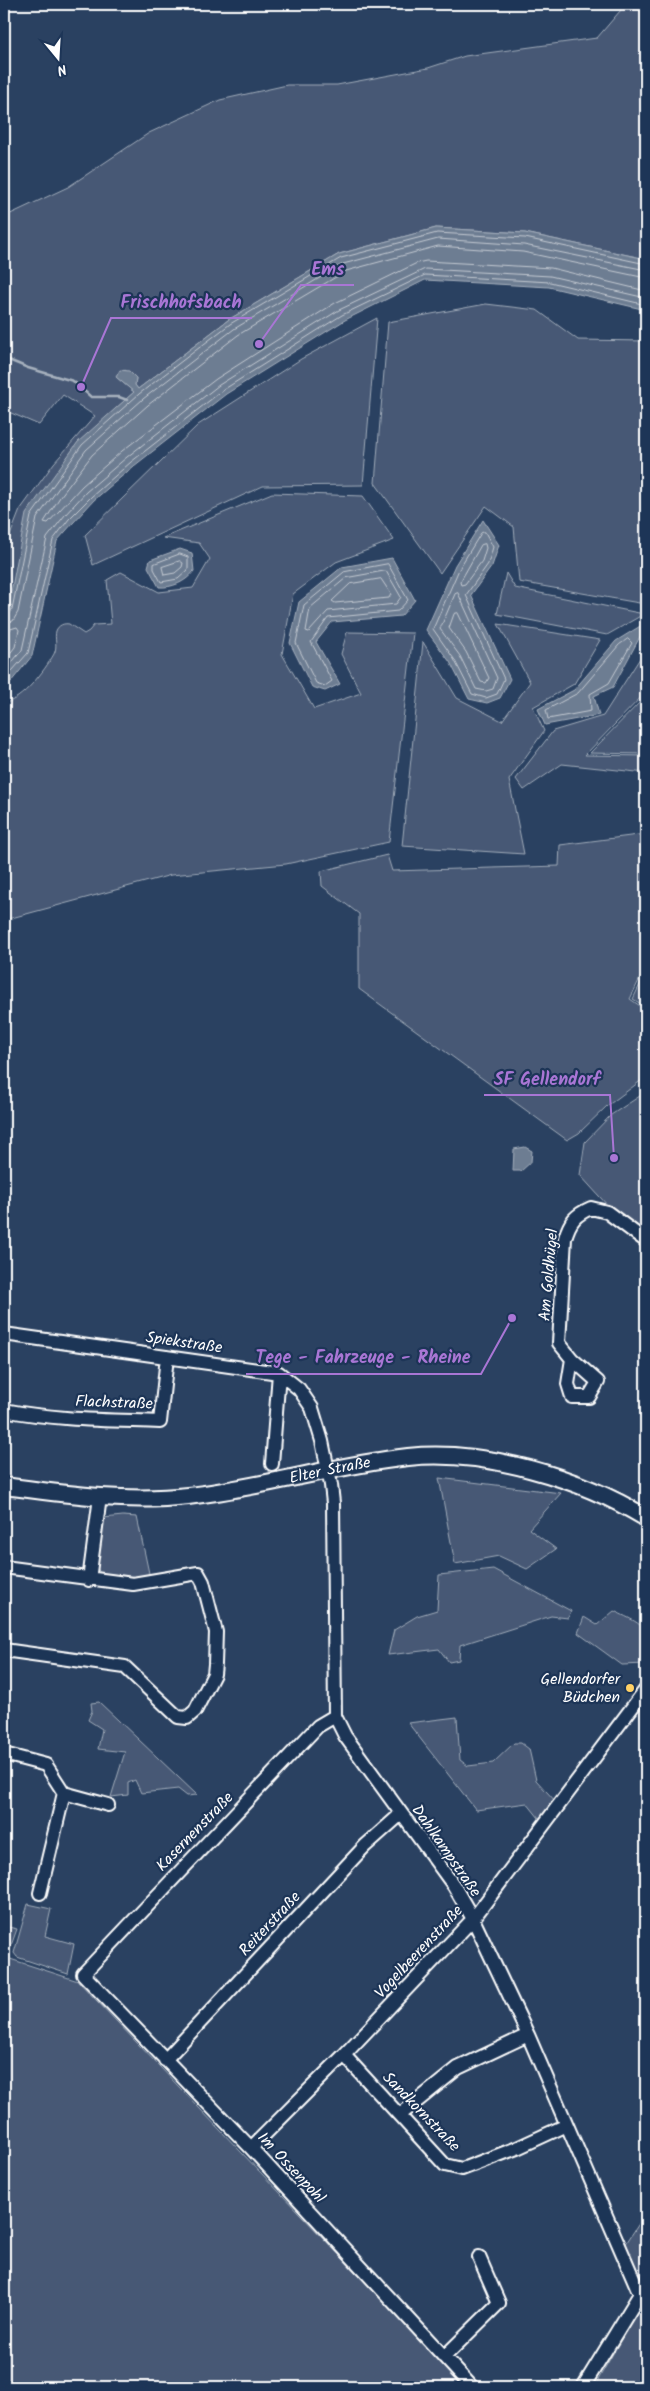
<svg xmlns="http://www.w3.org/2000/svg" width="650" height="2391" font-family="Kalam,sans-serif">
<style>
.green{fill:#465975;stroke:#a2acba}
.water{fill:#6d7d92;stroke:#a7b1be}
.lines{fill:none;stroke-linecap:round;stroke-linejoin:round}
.shore{stroke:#c5cbd3;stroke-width:1}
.stream{stroke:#a7b1be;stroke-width:2.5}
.minor-casing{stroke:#fff;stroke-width:16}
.major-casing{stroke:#fff;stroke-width:20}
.minor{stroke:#1d3557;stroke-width:12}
.major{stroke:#1d3557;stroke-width:16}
.poi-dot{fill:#ffd166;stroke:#1d3557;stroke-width:2}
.labels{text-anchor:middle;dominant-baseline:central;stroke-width:4.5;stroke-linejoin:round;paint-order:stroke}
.street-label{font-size:16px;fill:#fff;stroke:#1d3557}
.poi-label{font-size:16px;fill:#fff;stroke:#1d3557;text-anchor:end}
.leader{fill:none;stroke:#a976d5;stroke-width:2}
.callout-dot{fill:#a976d5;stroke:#1d3557;stroke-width:2}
.callout-label{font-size:18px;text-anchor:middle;font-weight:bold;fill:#a976d5;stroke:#1d3557;stroke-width:4.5;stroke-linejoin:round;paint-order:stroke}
</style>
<rect width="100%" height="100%" fill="#2a4161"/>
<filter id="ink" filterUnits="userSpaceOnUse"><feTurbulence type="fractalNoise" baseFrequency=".02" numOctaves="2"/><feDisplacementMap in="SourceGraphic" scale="10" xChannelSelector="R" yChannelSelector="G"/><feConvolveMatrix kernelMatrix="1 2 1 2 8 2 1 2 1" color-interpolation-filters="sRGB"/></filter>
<g filter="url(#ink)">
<!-- green -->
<path class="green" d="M626,4H646V259L525,233L436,228L339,254L228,320L138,389L135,385L136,378L125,370L116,377L134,392L111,413L4,617V551L20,510L54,463L95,416L63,395L39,425L4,410V217L68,187L149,133L220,100L287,85H337L428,68L465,56L597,38Z
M486,304L537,310L578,340L646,341L645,604L519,582L514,527L486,506L440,573L375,483L388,322Z
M377,318L363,485L263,486L93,565L85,535L198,425L301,359Z
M272,493L363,496L394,540L336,562L293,594L282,654L314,709L361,693L341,654L347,632L413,633L389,842L286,864L171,875L4,920V703C22,701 45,670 54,654C58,646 54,638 56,631C58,625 64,623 69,624L84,634L89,631L94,625L111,624L107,580L121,572L159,592L193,588L210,559L199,543L163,538Z
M506,573L515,588L644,614L607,635L497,614Z
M498,624L600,640L574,684L533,707L544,731L509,780L524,854L402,846L423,642L457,698L502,721L530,682Z
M642,655L646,692L585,755L646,756V773L562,764L524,790L516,779L553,731L603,716Z
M646,696V754L590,753Z
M646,834V966L630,999L646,1010V1077L607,1106L579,1133L567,1140L359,989V914L322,886L321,871L387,855L392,871L559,866L560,845Z
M646,972V1007L633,999Z
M646,1092V1235L609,1207L580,1175L585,1142L611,1115Z
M439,1478L561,1493L529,1529L556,1549L527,1569L499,1556L455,1564Z
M123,1516L137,1517L150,1578C134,1579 101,1585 96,1565L103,1518Z
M493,1569L571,1611L568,1618L551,1616L460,1645L459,1660L449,1662L439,1649L388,1655L394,1630L417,1616L437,1610L439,1575Z
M614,1611C650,1628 646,1625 646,1664L622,1665L578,1633L584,1617L597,1625Z
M99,1702L197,1795L187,1796L178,1789L141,1793L135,1780L128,1783V1795L111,1797L125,1752L98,1749L102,1729L88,1720L92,1711L91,1703Z
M457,1717L460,1760L468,1766L493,1763L514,1743H521L529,1749L536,1780L557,1803L543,1823L527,1803L476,1810L408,1723Z
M28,1904L51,1909L45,1936L74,1944L68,1974L17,1957L14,1953Z
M4,1926L17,1929L9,1951L6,1953L4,1952Z
M4,1957L78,1981L465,2387H4V2025L9,2003L4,2011Z
M646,2213V2387H594L646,2296L623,2248Z"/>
<!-- water -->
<path class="water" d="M436,228L525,233L646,259V310L549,287L425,280L345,320L226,394L134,466L94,500L73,523L57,541L32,656L10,683L4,685V617L8,608L26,514L78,442L134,392L116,377L120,370L129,371L136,378L135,385L138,389L228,320L339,254Z
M483,520L499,545L492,566L471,595L510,679L500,698L487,703L469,699L450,662L426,630L455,565Z
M180,549L192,553L194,571C186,582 172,588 159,587L148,567L150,560Z
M392,558L415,600L401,616L332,622L316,642L340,684L325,691L312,687L290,643L299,602L342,567Z
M642,625V633L613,687L594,696L599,715L545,725L538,709L574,690L616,641Z
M525,1147L532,1151L531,1162L521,1171H513L514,1149Z"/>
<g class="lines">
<!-- shore -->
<path class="shore" d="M646,278L523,252L438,246L346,271L238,335L148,405L92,455L60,497L44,522L48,523L82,486L122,451L216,379L335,303L417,263L426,261L551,268L646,291
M485,532L493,547L488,564L466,595L504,679L497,694L486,698L472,694L454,659L433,629L460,567L481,533Z
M485,544L486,548L482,561L465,584L461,585L460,582L481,545Z
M180,554L188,557V570L178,579L161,582L154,569V564Z
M180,561L183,563L182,567L175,573L164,575L162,567Z
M388,564L408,600L398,611L328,618L311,642L332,681L325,686L316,683L296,643L304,605L344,572Z
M386,571L401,597L396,604L328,611L309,632L306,631L310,608L346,578Z
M381,579L391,594L389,598L335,603L332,601L350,584Z
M458,593L497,678L493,689L486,691L476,689L460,656L440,629L455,594Z
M458,613L489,678L486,683L481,682L466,652L449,628L454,614Z
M4,617L9,615L12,609L31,516L82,445L139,394L230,324L341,258L437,233L525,238L646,264
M4,623L13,621L18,612L37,518L86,450L143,399L234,329L343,264L438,239L524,245L646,270
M4,631L17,627L19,630L15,647L4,661
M628,639L632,643L609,683L590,694L591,711L548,719L546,710L578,693L619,645Z
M4,672L22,650L47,538L65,515L86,492L127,457L219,385L339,310L425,269L550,276L646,298
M4,680L28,653L53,540L69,519L91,497L131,462L223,390L342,315L425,275L550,282L646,305"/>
<!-- stream -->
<path class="stream" d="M4,358L28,368L73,381L91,397H119L127,400"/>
<!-- minor casing -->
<g class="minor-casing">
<path id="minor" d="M4,1334L279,1373L299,1389L312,1408L322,1441L331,1485L333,1503L335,1716L345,1736L454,1886L473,1919L528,2035L640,2294
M572,1359L568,1384L572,1397H589L598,1382L572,1359L559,1343L565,1238C570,1221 575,1215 591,1208L607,1212L646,1241
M4,1410C55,1420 108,1420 160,1422L167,1357
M272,1464L279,1373
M4,1567L133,1584L198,1573L203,1582L216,1632L215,1664L214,1674L195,1711L187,1718L178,1717L125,1667L4,1650
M89,1580L100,1497
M335,1716L318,1726L83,1974L251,2148L472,2387
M4,1754L46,1765L64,1793L40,1893
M64,1793L108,1805
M344,2055L445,2165L462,2169L517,2148L567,2125
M165,2060L365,1846L401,1814
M400,2115L458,2068L528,2035
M251,2148L344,2055L473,1919L646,1689
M444,2357L499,2303L479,2257
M583,2387L646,2284"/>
</g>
<!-- major casing -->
<g class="major-casing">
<g id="major">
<path id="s1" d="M4,1486C65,1494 126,1503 188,1496C262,1488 334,1465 408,1457C485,1449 581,1478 646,1518"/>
</g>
</g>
<!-- minor -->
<use href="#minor" class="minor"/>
<!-- major -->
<use href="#major" class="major"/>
</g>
</g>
<!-- markers -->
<circle class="poi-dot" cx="630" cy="1688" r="5"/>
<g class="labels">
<!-- street labels -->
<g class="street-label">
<text transform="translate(549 1275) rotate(-85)">Am Goldhügel</text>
<text transform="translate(184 1343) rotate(8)">Spiekstraße</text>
<text transform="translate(114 1403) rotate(2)">Flachstraße</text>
<text stroke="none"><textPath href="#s1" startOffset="329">Elter Straße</textPath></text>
<text transform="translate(195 1832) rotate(-46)">Kasernenstraße</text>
<text transform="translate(446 1851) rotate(55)">Dahlkampstraße</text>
<text transform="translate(270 1924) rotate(-47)">Reiterstraße</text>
<text transform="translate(419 1952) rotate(-47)">Vogelbeerenstraße</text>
<text transform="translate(421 2112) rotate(46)">Sandkornstraße</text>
<text transform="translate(291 2168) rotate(47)">Im Ossenpohl</text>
</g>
<!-- poi labels -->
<g class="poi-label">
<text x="620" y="1679">Gellendorfer<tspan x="620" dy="18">Büdchen</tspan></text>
</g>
</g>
<!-- callouts -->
<path class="leader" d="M259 344L301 285H354M81 387L111 318H252M614 1158L610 1095H484M512 1318L481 1374H246"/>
<g class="callout-dot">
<circle cx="259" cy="344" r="5"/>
<circle cx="81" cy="387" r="5"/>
<circle cx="614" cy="1158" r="5"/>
<circle cx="512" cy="1318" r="5"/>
</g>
<g class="callout-label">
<text x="328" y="275">Ems</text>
<text x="181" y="308">Frischhofsbach</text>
<text x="547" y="1085">SF Gellendorf</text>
<text x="363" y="1363">Tege - Fahrzeuge - Rheine</text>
</g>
<!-- margin -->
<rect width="650" height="2391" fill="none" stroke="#1d3557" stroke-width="20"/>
<rect x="10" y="10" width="630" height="2371" fill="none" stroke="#fff" stroke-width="2" filter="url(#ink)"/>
<!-- north arrow -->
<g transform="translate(58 58) rotate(162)" stroke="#1d3557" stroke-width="4" paint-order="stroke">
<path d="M0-4L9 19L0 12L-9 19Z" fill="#ffffff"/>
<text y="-8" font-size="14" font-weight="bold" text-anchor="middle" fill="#ffffff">N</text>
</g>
</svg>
